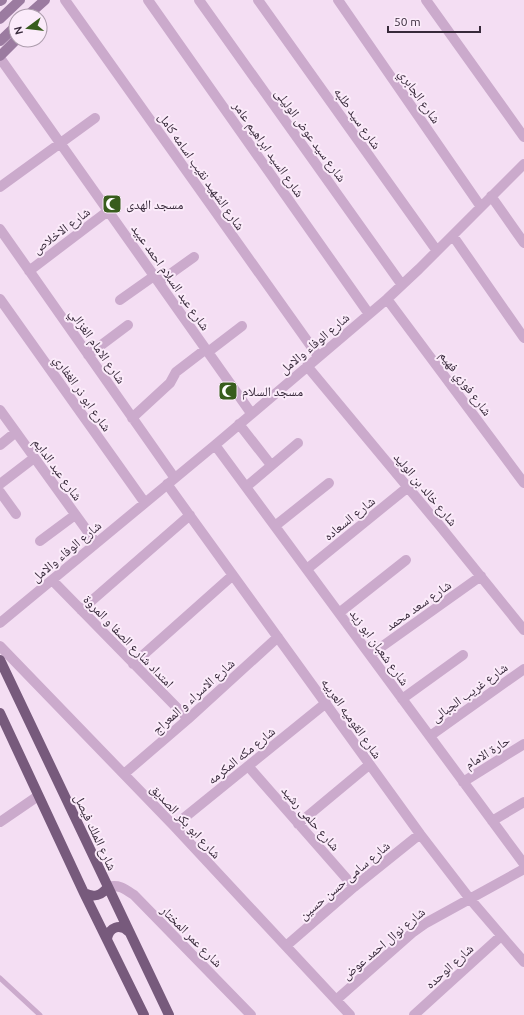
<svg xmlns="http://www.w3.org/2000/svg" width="524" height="1015" font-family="Ubuntu,'Noto Naskh Arabic',sans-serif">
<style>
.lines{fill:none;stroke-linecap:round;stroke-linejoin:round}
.service{stroke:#cbaacc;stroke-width:5}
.minor{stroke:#cbaacc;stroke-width:10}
.secondary{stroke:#9b7ba0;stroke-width:10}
.primary{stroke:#775a7c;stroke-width:10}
.labels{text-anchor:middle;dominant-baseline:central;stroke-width:4;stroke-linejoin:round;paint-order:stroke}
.street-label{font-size:13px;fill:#37293a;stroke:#fbebfa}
.poi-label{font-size:13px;fill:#37293a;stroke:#fbebfa;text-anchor:start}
</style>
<rect width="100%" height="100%" fill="#f4def3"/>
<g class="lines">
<!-- service -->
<path class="service" d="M0,978L40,1015"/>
<!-- minor -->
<path class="minor" d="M65,0L318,356
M148,0L369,314
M199,0L402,285
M258,0L437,251
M338,0L481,207
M426,0L524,137
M0,58L251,413
M0,187L95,118
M491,196L524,243
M0,229L174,477
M453,236L524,338
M29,271L108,211
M159,282L194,257
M0,299L145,503
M387,299L524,483
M120,300L154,276
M208,352L242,326
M88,355L128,325
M307,366L440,526L524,630
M0,410L96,543
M132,418L170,383L176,372L206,349
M239,424L271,465
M0,445L16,432
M215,445L524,864
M0,484L34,458
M167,484L420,834L470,899L524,962
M246,487L298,443
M0,492L16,514
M275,526L329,483
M40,541L75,515
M307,569L408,487
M52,580L188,719
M81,610L190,515
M339,613L406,560
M0,623L215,445L387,299L419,269L524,164
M0,646L174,826L350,1015
M370,655L481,576
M133,664L233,575
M402,699L463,655
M430,736L524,669
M248,766L354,887
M124,774L188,719L278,637
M463,782L524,744
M492,821L524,802
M0,822L38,796
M298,824L369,765
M174,826L326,703
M108,887C119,884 125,889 134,895L251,1015
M286,946L354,887L420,834
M336,1000L412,933L426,923L524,869
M414,1015L501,936"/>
<!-- secondary -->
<path class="secondary" d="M0,1L2,0
M27,16L45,0
M0,19L20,0
M0,41L16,26
M0,56L16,40"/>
<!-- primary -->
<path class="primary" d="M0,660L169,1015
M0,713L84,893L144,1015
M84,893C94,898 101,896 108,887
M107,939C109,927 120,923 129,932"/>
</g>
<!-- icons -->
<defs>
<g id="mosque-square" transform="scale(1)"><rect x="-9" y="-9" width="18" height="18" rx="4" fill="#385d1d" stroke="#fbebfa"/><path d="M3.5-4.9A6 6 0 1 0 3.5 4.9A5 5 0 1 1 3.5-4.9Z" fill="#fff"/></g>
</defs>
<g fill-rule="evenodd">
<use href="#mosque-square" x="112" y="204"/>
<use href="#mosque-square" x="228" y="391"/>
</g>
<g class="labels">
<!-- street labels -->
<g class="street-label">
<text transform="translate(420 96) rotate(55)">شارع الجابري</text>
<text transform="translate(358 118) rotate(55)">شارع سيد طلبه</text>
<text transform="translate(311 135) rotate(54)">شارع سيد عوض الوليلى</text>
<text transform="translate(269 149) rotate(55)">شارع السيد ابراهيم عامر</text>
<text transform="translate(202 171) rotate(55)">شارع الشهيد نقيب اسامه كامل</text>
<text transform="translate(61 230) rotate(-37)">شارع الاخلاص</text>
<text transform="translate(171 277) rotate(55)">شارع عبد السلام احمد عبيد</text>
<text transform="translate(314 343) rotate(-40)">شارع الوفاء والامل</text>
<text transform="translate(98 346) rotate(55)">شارع الامام الغزالي</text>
<text transform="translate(466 383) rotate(53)">شارع فوزي فهيم</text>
<text transform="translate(83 393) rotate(55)">شارع ابو ذر الغفاري</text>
<text transform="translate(58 469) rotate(54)">شارع عبد الدايم</text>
<text transform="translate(426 489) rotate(50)">شارع خالد بن الوليد</text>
<text transform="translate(349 518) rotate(-39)">شارع السعاده</text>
<text transform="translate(66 551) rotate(-40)">شارع الوفاء والامل</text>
<text transform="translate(418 605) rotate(-35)">شارع سعد محمد</text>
<text transform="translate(129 641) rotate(46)">امتداد شارع الصفا و المروة</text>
<text transform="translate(380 647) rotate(54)">شارع شعبان ابو زيد</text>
<text transform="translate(469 692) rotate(-36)">شارع غريب الجبالى</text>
<text transform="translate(193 696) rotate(-42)">شارع الاسراء و المعراج</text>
<text transform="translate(352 718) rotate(55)">شارع القوميه العربيه</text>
<text transform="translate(487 752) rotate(-32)">حارة الامام</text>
<text transform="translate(241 755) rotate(-39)">شارع مكه المكرمه</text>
<text transform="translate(311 818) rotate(49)">شارع حلمى رشيد</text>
<text transform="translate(186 821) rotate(47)">شارع ابو بكر الصديق</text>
<text transform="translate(96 832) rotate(65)">شارع الملك فيصل</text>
<text transform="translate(344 880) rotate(-40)">شارع سامى حسن حسين</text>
<text transform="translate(192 936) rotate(45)">شارع عمر المختار</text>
<text transform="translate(383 943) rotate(-40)">شارع نوال احمد عوض</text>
<text transform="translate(449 966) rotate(-42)">شارع الوحده</text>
</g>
<!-- poi labels -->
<g class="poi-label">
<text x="126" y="204">مسجد الهدى</text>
<text x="242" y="391">مسجد السلام</text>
</g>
</g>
<!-- north arrow -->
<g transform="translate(28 28) rotate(255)"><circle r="19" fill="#fbebfa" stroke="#ad9dad"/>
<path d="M0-3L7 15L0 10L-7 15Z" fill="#385d1d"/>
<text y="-6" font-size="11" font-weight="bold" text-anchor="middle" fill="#37293a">N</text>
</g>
<!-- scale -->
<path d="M388 26v6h92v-6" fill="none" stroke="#37293a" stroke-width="2"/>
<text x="394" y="26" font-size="12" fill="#37293a" stroke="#fbebfa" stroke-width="3" paint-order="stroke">50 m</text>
</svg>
